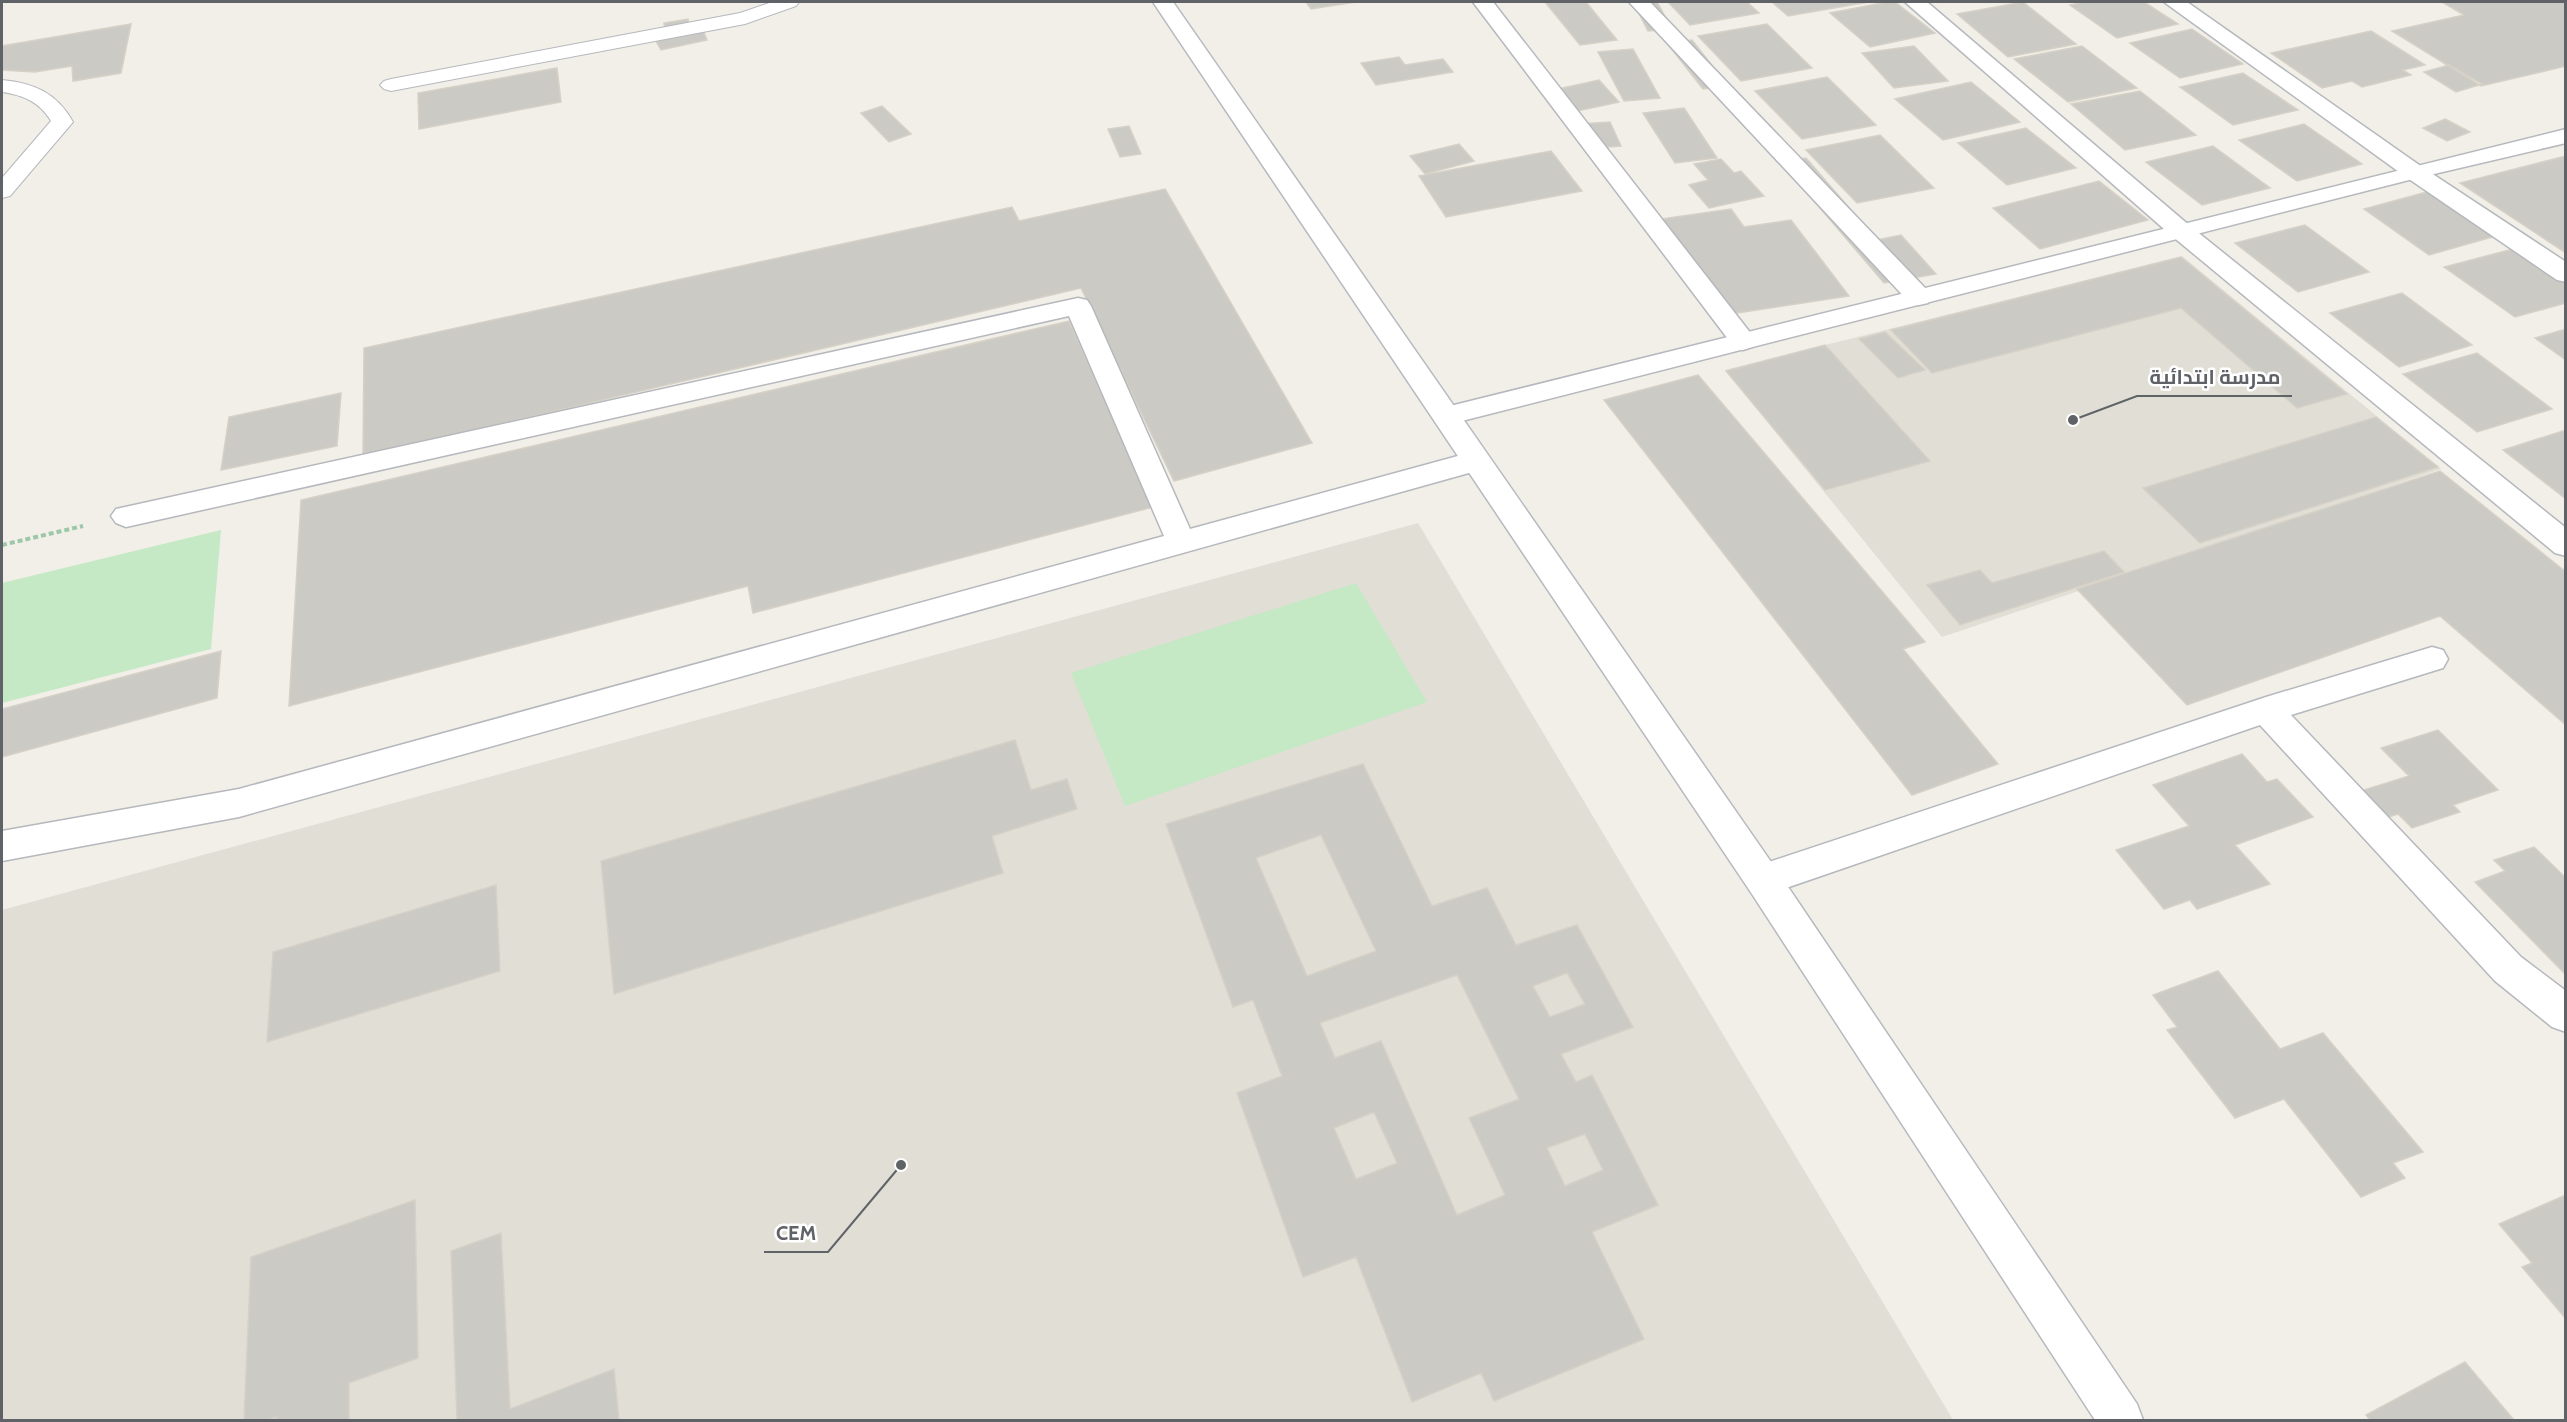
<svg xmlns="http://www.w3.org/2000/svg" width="2567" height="1422" font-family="Cabin,Cairo,sans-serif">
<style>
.education{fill:#e1ded6}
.green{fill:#c5e8c5}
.building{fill:#cccac5;stroke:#d6d1c6;stroke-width:1.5;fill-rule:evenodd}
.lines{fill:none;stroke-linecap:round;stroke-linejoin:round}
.service-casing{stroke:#b5b8bc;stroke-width:2}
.minor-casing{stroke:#b5b8bc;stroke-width:3}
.tertiary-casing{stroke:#b5b8bc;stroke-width:3}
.secondary-casing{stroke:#b6babf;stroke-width:3}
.path{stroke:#9cc7a9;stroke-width:4;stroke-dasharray:5 3;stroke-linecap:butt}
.service{fill:#fff;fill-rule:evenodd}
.minor{fill:#fff;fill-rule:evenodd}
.tertiary{fill:#fff;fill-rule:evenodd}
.secondary{fill:#fff;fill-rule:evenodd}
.leader{fill:none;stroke:#5f6368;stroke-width:2}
.callout-dot{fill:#5f6368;stroke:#fff;stroke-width:2}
.callout-label{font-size:20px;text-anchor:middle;font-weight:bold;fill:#5f6368;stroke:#fff;stroke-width:5;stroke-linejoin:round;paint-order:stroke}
</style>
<rect width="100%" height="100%" fill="#f1efe8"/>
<!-- education -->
<path class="education" d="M2182,256L2441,469L1942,637L1725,370Z
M1418,523L1953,1420H2V910Z"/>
<!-- green -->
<path class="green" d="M221,530L211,649L2,703V583Z
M1356,583L1427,702L1125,806L1071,673Z"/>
<!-- building -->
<path class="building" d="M1306,2H1356L1311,9Z
M1545,2H1586L1617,40L1580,45Z
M1633,2H1657L1672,29L1648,31Z
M1668,2H1747L1759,13L1690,25Z
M1772,2H1869L1788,16Z
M1887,2H1895L1935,33L1870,47L1830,13Z
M2023,2L2076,44L2008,57L1957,14Z
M2084,2H2144L2178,24L2117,38L2070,5Z
M2442,2H2566V66L2481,86L2392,31L2464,15Z
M688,19L689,25L665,29L664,23Z
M131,24L121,73L73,81L72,66L35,72L2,70V46Z
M1767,24L1812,68L1741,81L1698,36Z
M2192,29L2243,64L2180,78L2130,43Z
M703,30L707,40L661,50L656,41Z
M2371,31L2425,65L2403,70L2411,75L2362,87L2352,81L2322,88L2271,53Z
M1692,40L1728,86L1703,89L1667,43Z
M1914,46L1948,81L1894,88L1862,53Z
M2082,46L2137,88L2068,102L2014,59Z
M1633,49L1660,98L1624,101L1598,52Z
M1399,57L1405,65L1443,59L1453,72L1376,85L1361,63Z
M2449,65L2482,84L2456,92L2424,72Z
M557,68L561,102L419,129L418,93Z
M2243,73L2298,110L2233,125L2180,87Z
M1827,77L1876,125L1802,139L1755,91Z
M1599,80L1619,102L1568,113L1549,91Z
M1971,82L2020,122L1943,140L1895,99Z
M2140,91L2196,135L2125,150L2071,104Z
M882,106L911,134L889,142L861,113Z
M1684,108L1717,158L1675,163L1643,113Z
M2445,119L2470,132L2447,141L2423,128Z
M1610,122L1621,146L1593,148L1581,124Z
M2304,124L2362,164L2297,181L2239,140Z
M1129,126L1141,154L1120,157L1108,129Z
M2026,128L2076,168L2007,185L1958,143Z
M1880,135L1934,188L1857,203L1806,150Z
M1459,144L1474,161L1425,174L1410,156Z
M2213,146L2270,188L2202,205L2146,162Z
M1551,151L1582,191L1446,217L1419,176Z
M2566,156V253L2460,183Z
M1806,158L1877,240L1901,235L1936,274L1884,283L1781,162Z
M1721,159L1734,173L1741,171L1764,196L1709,208L1689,185L1708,180L1694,164Z
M2099,181L2148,220L2040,249L1993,208Z
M1165,189L1312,443L1174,481L1081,288L363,456L364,348L1012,207L1019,221Z
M2430,191L2496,236L2429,255L2364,209Z
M1731,209L1744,227L1791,220L1849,296L1724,315L1661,219Z
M2305,225L2369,272L2298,292L2235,243Z
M2513,249L2566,284V303L2515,317L2444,267Z
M2181,257L2347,394L2297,408L2181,308L1932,373L1891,330Z
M2402,293L2472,345L2399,367L2330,313Z
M1069,321L1153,507L753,613L748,586L289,706L301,500Z
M2566,329V360L2535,338Z
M1885,332L1925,370L1898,378L1859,339Z
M1825,345L1930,461L1825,490L1726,371Z
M2477,353L2552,409L2477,432L2403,374Z
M1698,375L1925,642L1903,649L1998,764L1912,795L1604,400Z
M341,393L337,446L221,470L229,417Z
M2376,417L2438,467L2200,543L2143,488Z
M2566,430V499L2503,450Z
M2440,471L2566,572V725L2440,616L2187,705L2077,589Z
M2104,551L2124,572L1960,625L1927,585L1980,570L1992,583Z
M221,651L217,698L2,757V709Z
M2438,730L2498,790L2453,805L2460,812L2412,828L2398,814L2376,821L2351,794L2409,776L2381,748Z
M1015,740L1031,790L1067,779L1077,809L992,836L1003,873L614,994L601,861Z
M2242,754L2267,782L2277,779L2313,817L2235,845L2270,884L2197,909L2190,900L2164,909L2116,850L2189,826L2153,785Z
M1363,764L1432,906L1487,888L1516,945L1577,925L1633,1027L1561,1054L1576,1082L1592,1075L1658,1205L1592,1232L1644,1339L1494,1401L1481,1373L1412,1402L1356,1257L1303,1277L1237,1093L1282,1076L1253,1000L1233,1007L1166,824ZM1321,835L1376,951L1307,976L1256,858ZM1457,975L1519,1099L1469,1118L1505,1195L1457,1215L1381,1041L1335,1058L1320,1023Z
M2534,847L2566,878V975L2475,882L2505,871L2494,860Z
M496,885L500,971L267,1042L273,952Z
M2218,971L2280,1049L2323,1033L2423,1152L2393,1163L2405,1178L2361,1197L2284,1099L2235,1118L2167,1030L2177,1027L2153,995Z
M1567,973L1585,1004L1550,1017L1533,986Z
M1374,1112L1397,1163L1356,1179L1334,1128Z
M1585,1134L1603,1170L1565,1186L1547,1148Z
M2566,1195V1319L2522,1267L2532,1263L2499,1224Z
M415,1200L418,1358L349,1383V1420H277V1417L268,1420H244L251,1257Z
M501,1233L510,1409L614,1369L619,1420H457L451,1251Z
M2465,1362L2514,1420H2370L2366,1415Z"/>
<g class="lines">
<!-- service casing -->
<g class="service-casing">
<path id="service" d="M772,2H799L796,6L745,24L391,91L384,89L380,85L384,81L391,79L740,13Z
M2,80C34,83 57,93 73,122L10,196L2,198V178L51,121C40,102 23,95 2,92Z"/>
</g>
<!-- minor casing -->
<g class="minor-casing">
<path id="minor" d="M1473,2H1493L1752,335L1756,341L1752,347L1743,350L1734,347Z
M1629,2H1650L1928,291L1932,297L1928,303L1919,305L1910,303Z
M1905,2H1927L2190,226L2566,528V556L2555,553L2172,236Z
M2164,2H2187L2422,167L2566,262V282L2557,280L2406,177Z
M1078,298L1087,300L1091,306L1190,529L1476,451L1486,454L1490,461L1486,468L1476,471L239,817L2,861V831L239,789L1164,536L1069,316L126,527L116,523L111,516L116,509Z
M2432,647L2443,650L2448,659L2443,668L2291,715L2521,957L2566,991V1032L2552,1027L2495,981L2260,725L1763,896L1750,891L1745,880L1750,869L1763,864L2266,697Z"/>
</g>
<!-- tertiary casing -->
<g class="tertiary-casing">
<path id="tertiary" d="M2566,129V143L2417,178L1446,425L1436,423L1432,416L1436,409L1446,407Z"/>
</g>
<!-- secondary casing -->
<g class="secondary-casing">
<path id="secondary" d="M1153,2H1173L1776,869L2137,1404L2143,1420H2095L1750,891Z"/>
</g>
<!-- path -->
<path class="path" d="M2,545L83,526"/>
<!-- service -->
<use href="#service" class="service"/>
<!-- minor -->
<use href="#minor" class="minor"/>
<!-- tertiary -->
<use href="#tertiary" class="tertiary"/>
<!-- secondary -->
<use href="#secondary" class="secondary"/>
</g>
<!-- callouts -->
<path class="leader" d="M2073 420L2137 396H2292M901 1165L828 1252H764"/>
<g class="callout-dot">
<circle cx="2073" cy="420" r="6"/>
<circle cx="901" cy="1165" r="6"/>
</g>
<g class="callout-label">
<text x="2215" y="384">مدرسة ابتدائية</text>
<text x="796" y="1240">CEM</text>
</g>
<!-- border -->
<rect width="2567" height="1422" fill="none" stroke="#5f6368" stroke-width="6"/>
</svg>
